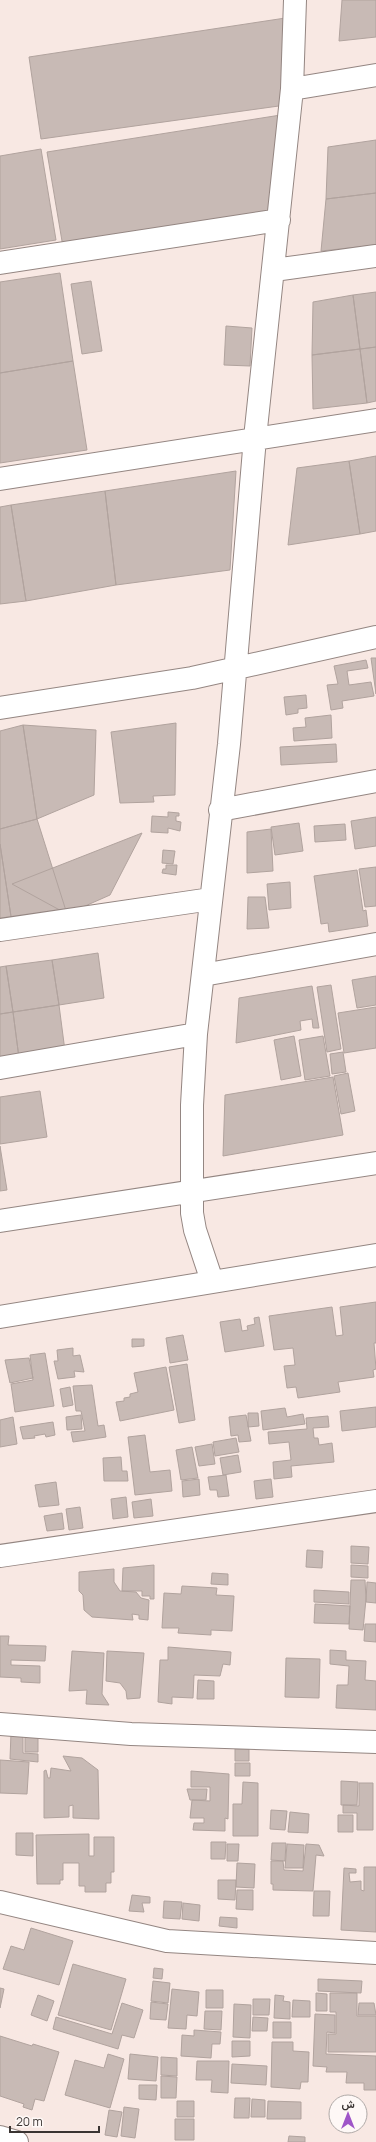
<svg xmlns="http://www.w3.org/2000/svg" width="376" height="2142" font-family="Manrope,Vazirmatn,sans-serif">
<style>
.building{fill:#c8bab5;stroke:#b1a39e}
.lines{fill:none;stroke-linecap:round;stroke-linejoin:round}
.minor-casing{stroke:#948682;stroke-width:24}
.minor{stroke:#fff;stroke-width:22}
</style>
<rect width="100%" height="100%" fill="#f8e8e3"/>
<!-- building -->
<path class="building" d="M342,0H376V37L339,41Z
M292,17L286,105L41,139L29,57Z
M287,114L276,214L63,247L47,152Z
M376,140V193L326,199L328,147Z
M41,149L56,240L0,249V156Z
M376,193V245L321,251L326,199Z
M60,273L73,361L0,373V282Z
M91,281L102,351L82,354L71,284Z
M376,292V347L360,349L353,295Z
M353,295L360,349L312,355L313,302Z
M226,326L252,328L250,366L224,365Z
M376,347V401L367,403L360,349Z
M360,349L367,403L313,409L312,355Z
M73,361L87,450L0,463V373Z
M376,456V531L360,534L349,461Z
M349,461L360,534L288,545L297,468Z
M236,471L230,570L116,585L105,491Z
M105,491L116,585L26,601L11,505Z
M11,505L26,601L0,604V507Z
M371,658H376V694Z
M366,660L368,668L347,671L349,685L371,682L374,696L342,701L343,708L331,710L327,685L338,684L334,666Z
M306,695L307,708L298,709V713L286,715L284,697Z
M331,715L332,738L294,741L293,728L306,727L305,718Z
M176,723L175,795L153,796L154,802L120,803L111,732Z
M23,725L96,730L94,795L37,819Z
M23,725L37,819L0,829V731Z
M336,744L337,762L281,765L280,747Z
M168,812L179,813V816H176V821L181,822L180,831L168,828V833L151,832L152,816L168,817Z
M376,817V846L355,849L351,821Z
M37,819L67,914L12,923L0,844V829Z
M299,823L303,851L275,855L271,827Z
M345,824L346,840L315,842L314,826Z
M271,829L273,871L247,873V832Z
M142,833L110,895L67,914L12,884Z
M0,844L12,923L0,925Z
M163,850L175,851L173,864L162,863Z
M166,865H177L176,875L162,873L163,869H166Z
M376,867V906L365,907L359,869Z
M357,870L363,911L366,910L368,926L329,932L328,923L321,924L314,876Z
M290,882L291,908L269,910L267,884Z
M248,897H265L269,928L247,929Z
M98,953L104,998L59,1005L52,960Z
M52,960L59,1005L13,1012L6,966Z
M6,966L13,1012L0,1014V967Z
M376,976V1005L357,1008L352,980Z
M331,985L341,1049L327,1052L317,987Z
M312,986L319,1028H313L312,1019L300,1021L301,1030L236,1043L239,998Z
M59,1005L65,1051L19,1058L13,1012Z
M376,1007V1048L344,1053L338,1013Z
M13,1012L19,1058L0,1060V1014Z
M294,1036L301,1076L281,1080L274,1040Z
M323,1036L330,1076L305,1080L299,1040Z
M343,1052L346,1072L332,1074L330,1054Z
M348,1073L355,1111L341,1114L334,1076Z
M333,1077L343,1135L223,1156L225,1095Z
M40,1091L47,1137L0,1144V1097Z
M0,1146L7,1190L0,1191Z
M376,1302V1343H374L376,1369L373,1370L374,1377L338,1382L340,1392L298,1398L296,1387L287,1388L284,1366L295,1365L293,1348L274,1350L269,1316L332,1307L336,1336L343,1335L340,1307Z
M259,1317L264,1346L225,1352L220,1322L240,1319L242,1331L248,1330L247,1326L255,1324L254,1318Z
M183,1335L188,1360L170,1363L166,1338Z
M132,1339H144V1346L132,1347Z
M73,1348V1356L80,1355L84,1372L74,1371L75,1377L58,1379L54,1361H58L57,1350Z
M45,1353L54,1406L15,1412L11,1384L33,1380L30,1355Z
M29,1358L33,1378L10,1383L5,1360Z
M187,1364L195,1420L179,1423L169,1367Z
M166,1367L174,1410L120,1421L116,1402L124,1401V1398L130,1397V1394L138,1392L134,1373Z
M92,1385L98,1426L104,1425L106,1437L73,1442L71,1432L85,1431L81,1411H76L73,1386Z
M70,1387L73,1405L63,1407L60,1389Z
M376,1407V1427L342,1431L340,1411Z
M285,1408L287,1417L303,1414L305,1424L263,1430L261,1411Z
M248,1413H258L259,1426L248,1427Z
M81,1415L82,1429L67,1430L66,1417Z
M246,1415L251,1441L239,1442L238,1435L231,1436L229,1417Z
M328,1416L329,1427L313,1428L314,1438H318L319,1445L332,1443L334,1462L291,1466L292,1477L274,1479L273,1462L291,1460L289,1442L269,1444L268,1432L307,1429L306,1418Z
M13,1417L17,1444L0,1447V1420Z
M53,1422L55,1435L46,1437L45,1434L34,1436L35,1438L23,1439L20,1427Z
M145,1435L150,1472L170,1470L172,1491L135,1495L128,1437Z
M236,1438L239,1452L215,1456L213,1442Z
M212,1444L215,1464L199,1466L195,1447Z
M192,1447L198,1478L181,1480L176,1450Z
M238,1455L241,1472L223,1475L220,1458Z
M121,1457L122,1471H127L128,1481H104L103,1458Z
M226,1475L229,1496L218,1497L217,1490H210L208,1477Z
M199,1479L200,1495L183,1497L182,1481Z
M271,1479L273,1497L256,1499L254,1481Z
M56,1482L59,1505L39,1507L35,1485Z
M126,1497L128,1517L113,1519L111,1499Z
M151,1499L153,1516L134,1518L132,1502Z
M80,1507L83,1528L69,1530L66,1509Z
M62,1513L64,1529L47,1531L44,1516Z
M351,1546L369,1547L368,1564L351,1563Z
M307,1550L323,1551L322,1568L306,1567Z
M154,1565V1599H150V1596H142V1591H122L123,1568Z
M351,1565L368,1566V1578L351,1577Z
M114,1569V1582L120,1591L136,1592L141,1598L149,1600L148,1620L139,1619V1615L132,1614L133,1620L92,1617L84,1610L83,1595L79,1591V1572Z
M212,1573L228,1574V1585L211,1584Z
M351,1580H365L366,1599L363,1630L349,1629Z
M367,1582L376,1583V1603L366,1602Z
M182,1586L217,1588L216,1595L234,1596L232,1631L211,1630V1635L178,1633L179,1628H162L164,1593L181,1594Z
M314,1590L349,1592V1604L314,1602Z
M315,1604L350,1606L349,1624L314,1623Z
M365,1624H376V1642L364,1641Z
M0,1636H9L8,1645L46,1646L45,1661L11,1660V1665L40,1666V1683L21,1682V1678L0,1677Z
M168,1647L231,1652L230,1665L223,1664L220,1676L194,1675L193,1698L172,1697V1704L158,1702L160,1660H168Z
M330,1650L346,1651V1660L366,1661L365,1680L376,1681V1710L336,1708L337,1685H348L349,1666L330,1664Z
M72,1651L104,1653L102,1694L109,1705L86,1704L87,1690L69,1691Z
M107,1651L144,1653L140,1698L127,1699L126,1691L120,1683L106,1681Z
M286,1658L320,1659L319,1698L285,1697Z
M198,1680L214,1681V1699H197Z
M11,1733H23V1753L38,1754V1762L10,1759Z
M25,1737H38V1752H25Z
M235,1749H249V1761H235Z
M63,1756L82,1758L98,1770L99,1819L73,1818V1805L69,1806V1817L44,1818V1771L46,1770L48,1778H50L51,1768L71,1771Z
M0,1760L29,1762L27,1794L0,1793Z
M235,1763H250V1776H235Z
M191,1771L229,1774L228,1819L225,1818V1831L193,1830L194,1823H204V1818H190L192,1800L210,1801V1787H191Z
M341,1781L358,1782L357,1805H341Z
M243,1782L258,1783V1836H233V1804H242Z
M359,1783H373V1830H357V1813H343V1805L359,1806Z
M187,1789H207L206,1800H190Z
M271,1810L287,1811L285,1830L270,1829Z
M290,1812L309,1814L308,1833L288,1832Z
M338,1815H353V1832H338Z
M16,1833H33V1856L16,1855Z
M89,1834V1856H94V1837H114V1872H111V1883H106V1892H85V1886H79V1863H63V1880H60V1884H37L36,1835Z
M211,1842H226L225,1859H211Z
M272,1843H286L285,1861L271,1860Z
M227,1844H239L238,1861H227Z
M287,1844L304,1845L303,1868H285Z
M306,1844L319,1845L324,1856L316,1855L313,1891L273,1890V1884H271V1861H283L284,1870L303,1871Z
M237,1863L255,1864L254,1888L236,1887Z
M364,1867H376V1932L341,1930L344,1868L356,1869V1873H349L350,1882L361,1881V1890L364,1891Z
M218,1880H236L235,1900L218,1899Z
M237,1890H253V1910L236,1909Z
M314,1891H330L329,1916H313Z
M132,1895L150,1897V1903H142L144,1912L129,1911Z
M164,1901L182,1902L180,1919L163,1918Z
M183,1903L200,1905L199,1921L182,1919Z
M220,1917L237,1918V1928L219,1926Z
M31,1928L73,1941L59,1985L3,1969L11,1946L24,1950Z
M73,1964L126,1979L111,2030L58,2015Z
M154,1968L163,1969L162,1979L153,1978Z
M318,1979L362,1981L361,1993L318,1991Z
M153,1981L170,1983L168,2003L151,2001Z
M0,1988L4,1989L0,2008Z
M172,1989L199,1992L197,2016L187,2015L186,2029L168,2028Z
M206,1990H223V2008H206Z
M316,1993L327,1994V2011H316Z
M330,1993H357V2016H376V2052H328V2034H336V2012H330Z
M38,1995L54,2001L47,2021L31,2015Z
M275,1995L284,1996L283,2001L290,2002V2019L274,2018Z
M253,1999H270L269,2015H253Z
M293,2000L310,2001V2017H292Z
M151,2002L168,2004L166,2020L150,2019Z
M122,2003L143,2010L134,2038L122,2035L118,2049L53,2029L56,2017L112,2034Z
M359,2003H374L376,2015H358Z
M234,2004L251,2005L250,2038L233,2037Z
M205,2011H222L221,2030L204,2029Z
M315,2014L335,2015V2033L327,2032L326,2054L376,2056V2090H364V2083H346L347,2072H326L327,2067L313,2066Z
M253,2017L268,2018L267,2031H252Z
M273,2022H291V2038H273Z
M194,2030L221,2032L220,2044H212L211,2058L181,2056L182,2035L194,2036Z
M0,2036L32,2046L33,2044L59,2052L44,2101L35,2099L32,2110L23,2107L24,2104L0,2096Z
M232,2041H250V2056L232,2057Z
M272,2042H293V2051L309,2052L308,2082H301L300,2089L271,2087Z
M108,2054L124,2059L110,2108L65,2095L75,2060L104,2068Z
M130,2054L158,2057L156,2081L128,2079Z
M161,2057L177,2058V2076L161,2075Z
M197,2061H229L228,2093L211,2092L212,2080H196Z
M232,2064L267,2066L266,2085L231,2083Z
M161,2076L177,2077L176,2098H161Z
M139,2085H157L156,2100L139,2099Z
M235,2098H250L249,2118H234Z
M252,2099L265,2100V2117H251Z
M177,2101H194V2117H177Z
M268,2101L301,2102V2119H267Z
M124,2107L139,2109L135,2138L121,2136Z
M109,2110L122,2112L117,2137L105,2135Z
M175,2119H194V2140H175Z
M289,2136L305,2137V2142H288Z"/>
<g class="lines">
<!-- minor casing -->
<g class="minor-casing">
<path id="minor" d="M292,89L376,75
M0,263L279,220
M274,270L376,256
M0,479L376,420
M0,708L192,678L376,637
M220,810L376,781
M0,930L211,899
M203,975L376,944
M0,1068L196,1034
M0,1221L376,1163
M212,1281L195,1230L192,1213V1105L196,1034L229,744L255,438L292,89L295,0
M0,1317L376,1255
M0,1556L376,1501
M0,1724L131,1734L376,1742
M0,1902L167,1941L376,1953
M0,2137L17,2142"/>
</g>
<!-- minor -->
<use href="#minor" class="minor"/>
</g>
<!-- north arrow -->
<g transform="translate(348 2114)"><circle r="19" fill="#fef8f6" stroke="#b0aaa8"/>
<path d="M0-3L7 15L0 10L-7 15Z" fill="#9f55c8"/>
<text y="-6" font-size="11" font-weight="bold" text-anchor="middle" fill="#3a3432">ش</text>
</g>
<!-- scale -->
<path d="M10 2126v6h89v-6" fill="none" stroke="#3a3432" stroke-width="2"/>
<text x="16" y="2126" font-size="12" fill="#3a3432" stroke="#fef8f6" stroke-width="3" paint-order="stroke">20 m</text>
</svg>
